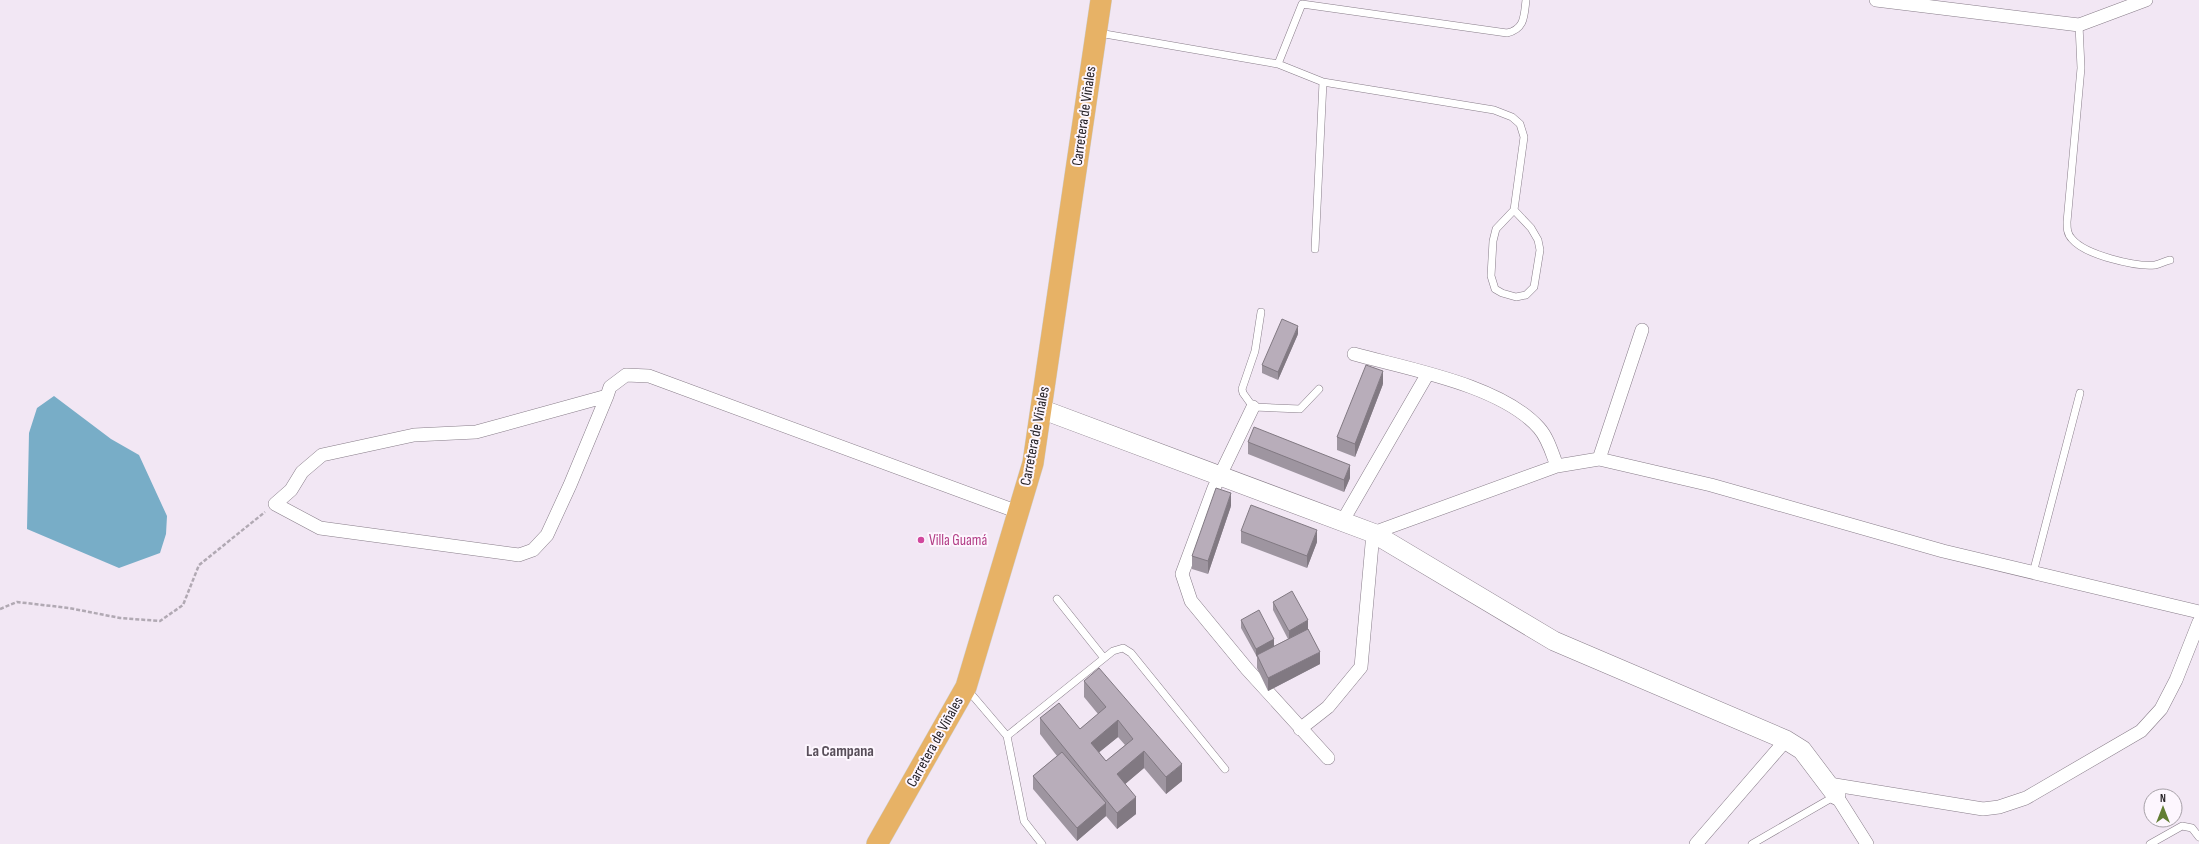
<svg xmlns="http://www.w3.org/2000/svg" width="2199" height="844" font-family="'Sofia Sans Condensed',sans-serif">
<style>
.water{fill:#78adc7}
.lines{fill:none;stroke-linecap:round;stroke-linejoin:round}
.lane-casing{stroke:#887d89;stroke-width:8}
.street-casing{stroke:#887d89;stroke-width:14}
.secondary-casing{stroke:#887d89;stroke-width:20}
.primary-casing{stroke:#cfcecf;stroke-width:22}
.path{stroke:#b1a9b3;stroke-width:2.5;stroke-dasharray:4 2;stroke-linecap:butt}
.lane{stroke:#fff;stroke-width:7}
.street{stroke:#fff;stroke-width:13}
.secondary{stroke:#fff;stroke-width:19}
.primary{stroke:#e7b266;stroke-width:21}
.wall{fill:#9e95a0;fill-rule:evenodd}
.shaded-wall{fill:#817982}
.building{fill:#b8adba;stroke:#817982;fill-rule:evenodd}
.hotel-dot{fill:#d1479c;stroke:#fdf6fe;stroke-width:1.5}
.labels{text-anchor:middle;dominant-baseline:central;stroke-width:4;stroke-linejoin:round;paint-order:stroke}
.street-label{font-size:15px;fill:#262227;stroke:#fdf6fe}
.hotel-label{font-size:15px;fill:#b23c85;stroke:#fdf6fe;text-anchor:start}
.neighbourhood-label{font-size:16px;font-weight:bold;fill:#584e59;stroke:#fdf6fe}
</style>
<rect width="100%" height="100%" fill="#f2e7f4"/>
<!-- water -->
<path class="water" d="M54,396L111,439L139,455L167,516L166,534L160,553L119,568L27,529L29,433L37,408Z"/>
<g class="lines">
<!-- lane casing -->
<g class="lane-casing">
<path id="lane" d="M2079,25L2081,68L2067,222C2067,228 2067,234 2072,239C2085,255 2136,267 2155,265C2160,264 2165,261 2170,260
M1099,33L1278,64L1323,82L1494,110L1512,117L1520,124L1524,137L1514,210L1496,229L1493,241L1491,276L1495,289L1502,293L1516,297L1526,295L1534,287L1540,250L1538,240L1531,228L1514,210
M1278,64L1302,4L1507,33C1525,29 1524,16 1526,0
M1315,249L1323,82
M1261,312L1255,351L1242,389L1243,393L1253,407L1300,409L1319,389
M2033,573L2080,393
M1057,599L1104,658
M967,689L1007,736L1113,651L1123,648L1131,653L1225,769
M1007,736L1024,821L1042,844
M1752,844L1835,796
M2150,844L2182,826L2192,828L2199,837"/>
</g>
<!-- street casing -->
<g class="street-casing">
<path id="street" d="M1876,0L2079,25L2146,0
M1354,354C1408,369 1501,385 1539,428C1548,438 1552,453 1557,466
M607,396L476,432L414,435L322,455L302,472L291,490L275,504L320,528L519,555L533,550L547,535L570,485L607,396L610,387L626,375L649,376L1018,512
M1253,407L1214,488L1182,574L1191,601L1247,669L1328,758
M1599,459L1642,330
M1342,522L1427,375
M1300,729L1328,707L1361,667L1373,533L1557,466L1599,459L1711,485L1943,551L2199,612
M1829,784L1983,809L1999,807L2026,798L2141,731L2161,709L2176,680L2199,622
M1836,795L1867,844
M1696,844L1786,740"/>
</g>
<!-- secondary casing -->
<g class="secondary-casing">
<path id="secondary" d="M1041,409L1373,533L1554,641L1786,740L1802,750L1836,795"/>
</g>
<!-- primary casing -->
<g class="primary-casing">
<path id="primary" d="M877,844L966,687L1033,463L1101,0"/>
</g>
<!-- path -->
<path class="path" d="M0,609L17,602L69,608L120,618L160,621L183,605L199,565L265,512"/>
<!-- lane -->
<use href="#lane" class="lane"/>
<!-- street -->
<use href="#street" class="street"/>
<!-- secondary -->
<use href="#secondary" class="secondary"/>
<!-- primary -->
<use href="#primary" class="primary"/>
</g>
<!-- wall -->
<path class="wall" d="M1298,334L1278,380L1262,373V365Z
M1383,384L1355,457L1337,450V437Z
M1248,442L1350,478L1344,492L1248,454Z
M1231,506L1208,574L1192,569V556Z
M1241,531L1317,542L1307,568L1241,543Z
M1273,602L1308,629L1320,664L1268,691L1257,668V657L1241,628V620L1274,646L1288,639L1273,610Z
M1084,681L1182,781L1166,794L1144,768L1125,784L1136,814L1117,829L1106,816L1077,841L1033,789V776L1057,756L1040,734V718L1080,729L1098,714L1084,697ZM1118,737L1125,745L1106,761L1099,752Z"/>
<!-- shaded-wall -->
<path class="shaded-wall" d="M1298,326V334L1278,380V372Z
M1383,371V384L1355,457V444Z
M1350,465V478L1344,492V480Z
M1231,493V506L1208,574V561Z
M1317,530V542L1307,568V556Z
M1308,620V629L1289,639V631Z
M1274,639V648L1257,655L1256,657V649Z
M1320,652V664L1268,691V678Z
M1118,720V737L1091,759V743Z
M1144,751V768L1117,791V774Z
M1182,764V781L1166,794V777Z
M1136,797V814L1117,829V813Z
M1106,803V816L1077,841V828Z"/>
<!-- building -->
<path class="building" d="M1282,319L1298,326L1278,372L1262,365Z
M1366,365L1383,371L1355,444L1337,437Z
M1254,427L1350,465L1344,480L1248,442Z
M1216,488L1231,493L1208,561L1192,556Z
M1251,505L1317,530L1307,556L1241,531Z
M1292,591L1308,620L1289,631L1273,602Z
M1259,610L1274,639L1256,649L1241,620Z
M1308,629L1320,652L1268,678L1257,655Z
M1099,668L1182,764L1166,777L1144,751L1117,774L1136,797L1117,813L1040,718L1059,703L1080,729L1106,707L1084,681ZM1118,720L1133,739L1106,761L1091,743Z
M1062,752L1106,803L1077,828L1033,776Z"/>
<!-- markers -->
<circle class="hotel-dot" cx="921" cy="540" r="4"/>
<g class="labels">
<!-- street labels -->
<g class="street-label">
<text transform="translate(1084 116) rotate(-82)">Carretera de Viñales</text>
<text transform="translate(1035 436) rotate(-79)">Carretera de Viñales</text>
<text transform="translate(935 742) rotate(-61)">Carretera de Viñales</text>
</g>
<!-- hotel labels -->
<g class="hotel-label">
<text x="929" y="540">Villa Guamá</text>
</g>
<!-- neighbourhood labels -->
<g class="neighbourhood-label">
<text x="840" y="751">La Campana</text>
</g>
</g>
<!-- north arrow -->
<g transform="translate(2163 808)"><circle r="19" fill="#fdf6fe" stroke="#a7a1a8"/>
<path d="M0-3L7 15L0 10L-7 15Z" fill="#627e33"/>
<text y="-6" font-size="11" font-weight="bold" text-anchor="middle" fill="#262227">N</text>
</g>
</svg>
